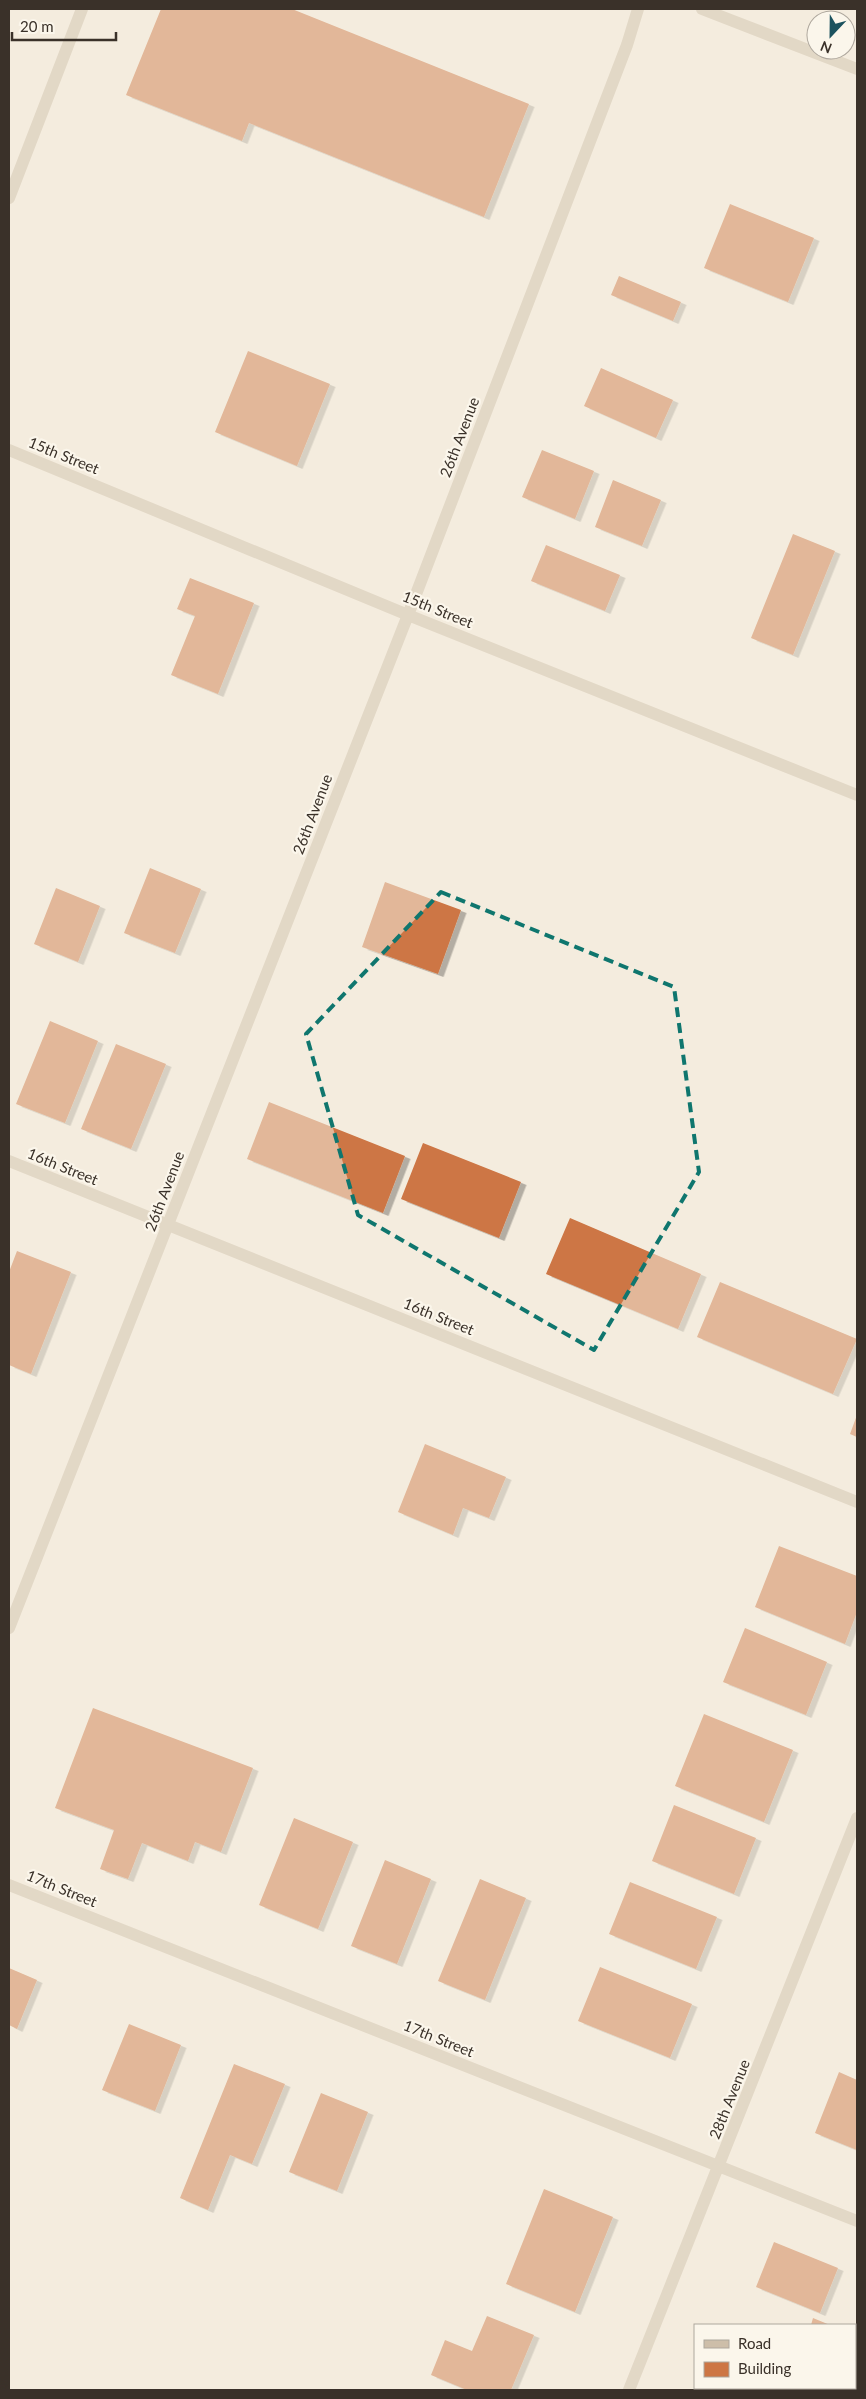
<svg xmlns="http://www.w3.org/2000/svg" width="866" height="2399" font-family="Lato,sans-serif">
<style>
.building{fill:#cd7644;filter:url(#shadow)}
.lines{fill:none;stroke-linecap:round;stroke-linejoin:round}
.minor{stroke:#cdbea9;stroke-width:12}
.tertiary{stroke:#cdbea9;stroke-width:12}
.marked{fill:none;stroke:#0f766e;stroke-width:4;stroke-dasharray:10 6;stroke-linejoin:round}
.labels{text-anchor:middle;dominant-baseline:central;stroke-width:4.5;stroke-linejoin:round;paint-order:stroke}
.street-label{font-size:15px;fill:#3a3129;stroke:#fbf6eb}
</style>
<defs>
<filter id="shadow"><feDropShadow dx="5.5" dy="3" stdDeviation="0" flood-color="#0004"/></filter>
</defs>
<rect width="100%" height="100%" fill="#f4ecde"/>
<!-- building -->
<path class="building" d="M161,9H292L529,104L484,217L249,123L242,141L126,95Z
M730,204L814,238L788,302L704,268Z
M619,276L681,302L673,321L611,295Z
M248,351L330,384L297,466L215,432Z
M601,368L673,400L656,438L584,406Z
M542,450L594,471L575,519L522,497Z
M613,480L661,500L642,546L595,527Z
M793,534L835,551L793,655L751,638Z
M546,545L620,575L605,611L531,581Z
M190,578L254,603L218,694L171,675L195,616L177,609Z
M150,868L201,889L175,953L124,933Z
M385,882L461,910L438,974L362,947Z
M56,888L100,906L78,962L34,944Z
M50,1021L98,1041L65,1123L16,1104Z
M116,1044L166,1064L131,1149L81,1129Z
M269,1102L405,1156L383,1213L247,1159Z
M423,1143L521,1182L499,1238L401,1199Z
M570,1218L701,1274L678,1329L546,1274Z
M17,1251L71,1272L31,1374L9,1365V1272Z
M720,1282L857,1339L833,1394L697,1337Z
M857,1415V1437L850,1434Z
M425,1444L506,1477L489,1518L463,1508L453,1535L398,1512Z
M779,1546L857,1576V1612L845,1644L755,1607Z
M745,1628L827,1662L806,1715L723,1682Z
M93,1708L253,1768L221,1852L195,1842L188,1861L142,1843L128,1879L100,1869L114,1830L55,1808Z
M704,1714L793,1750L764,1822L675,1786Z
M674,1805L756,1838L734,1894L652,1861Z
M294,1818L353,1842L318,1929L259,1905Z
M385,1860L431,1879L397,1964L351,1946Z
M480,1879L526,1898L485,2000L438,1981Z
M630,1882L717,1917L696,1969L609,1934Z
M600,1967L692,2004L670,2058L578,2021Z
M9,1968L37,1980L17,2029L9,2025Z
M129,2024L181,2045L155,2111L102,2090Z
M234,2064L285,2084L252,2164L230,2155L208,2210L180,2198Z
M839,2072L857,2080V2150L815,2133Z
M321,2093L368,2112L337,2191L289,2172Z
M544,2189L613,2217L575,2312L506,2284Z
M774,2242L838,2268L820,2313L756,2287Z
M487,2316L534,2335L511,2390H467L431,2375L445,2340L472,2351Z
M813,2318L830,2325H811Z
M709,2388H801L800,2390H708Z"/>
<g class="lines">
<!-- minor -->
<path class="minor" d="M9,198L82,9
M9,450L408,615L857,795
M9,1161L857,1502
M9,1628L408,615L627,45L638,9
M9,1885L857,2221
M629,2390L857,1818"/>
<!-- tertiary -->
<path class="tertiary" d="M702,9L857,69"/>
</g>
<!-- marked area -->
<path d="M0 0H866V2399H0ZM441,892L674,987L699,1172L594,1350L358,1215L306,1034Z" fill="#f4ecde" fill-opacity=".55" fill-rule="evenodd"/>
<path class="marked" d="M441,892L674,987L699,1172L594,1350L358,1215L306,1034Z"/>
<g class="labels">
<!-- street labels -->
<g class="street-label">
<text transform="translate(459 437) rotate(-69)">26th Avenue</text>
<text transform="translate(64 455) rotate(22)">15th Street</text>
<text transform="translate(438 609) rotate(22)">15th Street</text>
<text transform="translate(312 814) rotate(-69)">26th Avenue</text>
<text transform="translate(63 1166) rotate(22)">16th Street</text>
<text transform="translate(164 1191) rotate(-69)">26th Avenue</text>
<text transform="translate(439 1316) rotate(22)">16th Street</text>
<text transform="translate(62 1888) rotate(22)">17th Street</text>
<text transform="translate(439 2038) rotate(22)">17th Street</text>
<text transform="translate(729 2099) rotate(-68)">28th Avenue</text>
</g>
</g>
<!-- border -->
<rect width="866" height="2399" fill="none" stroke="#3a3129" stroke-width="20"/>
<!-- legend -->
<rect x="694" y="2324" width="162" height="65" fill="#fbf6eb" stroke="#aea79d"/>
<rect x="704" y="2340" width="25" height="8" fill="#cdbea9" stroke="#aea79d"/>
<text x="738" y="2349" font-size="15" fill="#3a3129">Road</text>
<rect x="704" y="2362" width="25" height="15" fill="#cd7644" stroke="#aea79d"/>
<text x="738" y="2374" font-size="15" fill="#3a3129">Building</text>
<!-- north arrow -->
<g transform="translate(831 35) rotate(202)"><circle r="24" fill="#fbf6eb" stroke="#aea79d"/>
<path d="M0-4L9 19L0 12L-9 19Z" fill="#1c525e"/>
<text y="-8" font-size="14" font-weight="bold" text-anchor="middle" fill="#3a3129">N</text>
</g>
<!-- scale -->
<path d="M12 32v8h104v-8" fill="none" stroke="#3a3129" stroke-width="2.5"/>
<text x="20" y="32" font-size="15" fill="#3a3129" stroke="#fbf6eb" stroke-width="4" paint-order="stroke">20 m</text>
</svg>
